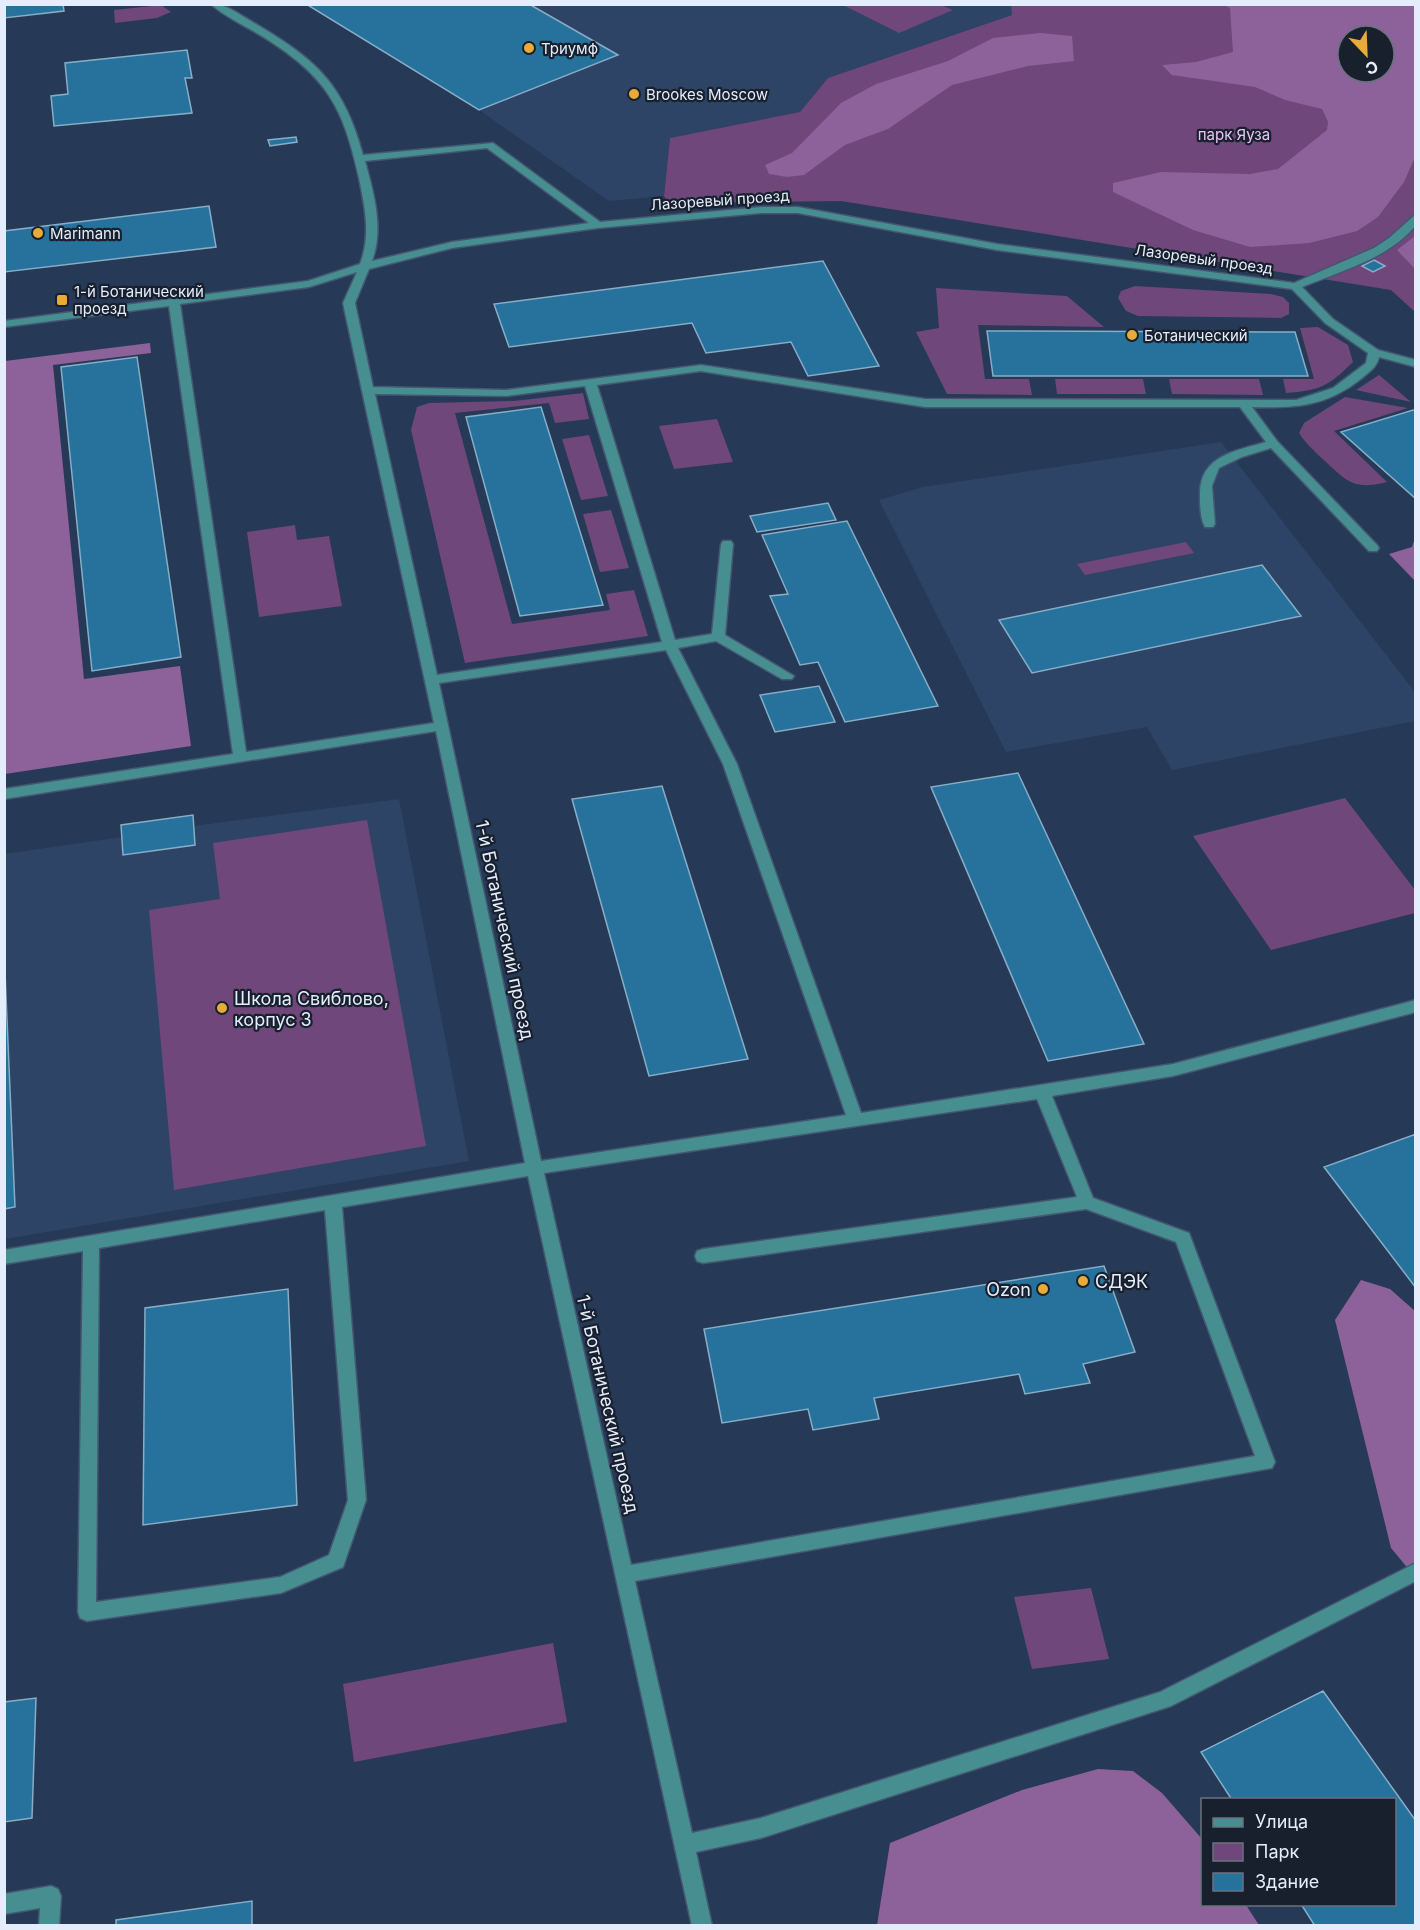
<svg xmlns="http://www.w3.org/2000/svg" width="1420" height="1930" font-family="Inter,sans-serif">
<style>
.built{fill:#2d4466}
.green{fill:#6f477b;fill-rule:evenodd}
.forest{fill:#8d619a;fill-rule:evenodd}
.building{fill:#26729d;stroke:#87adc7;stroke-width:1.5}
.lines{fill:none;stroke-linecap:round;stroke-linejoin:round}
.minor-casing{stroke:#445670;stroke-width:3}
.minor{fill:#468e90;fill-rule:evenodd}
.poi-dot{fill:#e9ab38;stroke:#18202d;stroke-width:2}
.labels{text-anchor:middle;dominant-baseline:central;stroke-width:4.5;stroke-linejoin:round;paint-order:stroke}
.far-poi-label{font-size:15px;fill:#e3edfb;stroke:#18202d;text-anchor:start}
.far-park-label{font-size:15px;fill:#e9c3f4;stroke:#18202d}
.far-street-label{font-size:15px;fill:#e3edfb;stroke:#18202d}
.street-label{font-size:18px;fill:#e3edfb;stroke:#18202d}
.poi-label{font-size:18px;fill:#e3edfb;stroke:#18202d;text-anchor:start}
</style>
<rect width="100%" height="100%" fill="#263956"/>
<!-- built -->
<path class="built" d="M1011,4L1012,15L828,78L800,112L670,138L664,196L609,201L479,110L306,5Z
M1221,442L1415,692V721L1172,770L1147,727L1006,752L879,500L923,487Z
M399,799L469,1161L5,1239L4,854L122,837L124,855L195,845L193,826Z"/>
<!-- green -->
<path class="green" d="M161,5L171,12L157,18L115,23L114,10Z
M843,5H941L953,10L899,33Z
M1011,5H1415V312L1391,290L841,201L668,203L664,196L670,138L800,112L828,78L1012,15ZM1348,36H1384V72H1348Z
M1135,286L1271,294L1283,297L1289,303V314L1281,318L1138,316L1126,311L1118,298L1121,291Z
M936,288L1067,296L1104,327L978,325L985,379H1029L1032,395L947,394L916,332L939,328Z
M1318,327L1348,345L1353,362C1330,385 1320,391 1286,393L1283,379H1314L1300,328Z
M1379,375L1411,402L1356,390Z
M1055,379H1143L1146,394H1057Z
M1169,379H1259L1263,395L1172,394Z
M583,393L589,419L555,423L549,403L455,413L512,624L610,610L606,594L634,590L648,636L465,663L411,430L417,407L429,403L514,401Z
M1345,397L1408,408L1334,431L1387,482C1355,490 1348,483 1325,461C1315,452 1306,444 1299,433L1304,423Z
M717,419L733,462L674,469L659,426Z
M589,435L608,496L581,500L562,439Z
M611,510L629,568L600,572L583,514Z
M295,525L297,540L329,536L342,606L259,617L247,532Z
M1186,542L1194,553L1085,575L1077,564Z
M1345,798L1415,890V913L1271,950L1193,836Z
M367,820L426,1146L174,1190L149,910L220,899L213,843Z
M1091,1588L1109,1659L1032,1669L1014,1597Z
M553,1643L567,1722L354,1762L343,1684Z"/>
<!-- forest -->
<path class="forest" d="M1224,5H1415V157L1404,182L1378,217L1357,231L1309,243L1250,247L1193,230L1113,192V183L1161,172L1250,174L1278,169L1327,130L1328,122L1322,109L1285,100L1255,87L1172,75L1162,65L1196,62L1233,52L1230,8ZM1348,36H1384V72H1348Z
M1040,33L1072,36L1074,61L1028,66L952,85L888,129L845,145L804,175L787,177L769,174L765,165L792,153L841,103L876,84L948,61L993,38Z
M1415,236V269L1397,250Z
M150,343L151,353L53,365L84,679L180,666L191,746L5,774V361Z
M1415,538V581L1389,554L1412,547Z
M1361,1280L1390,1289L1415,1311V1577L1391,1548L1335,1320Z
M1098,1769L1133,1771L1162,1793L1202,1839V1904L1246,1905L1259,1925H877L890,1843L1022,1790Z"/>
<!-- building -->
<path class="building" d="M4,4H63L64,11L4,18Z
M306,4H529L618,55L479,110Z
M187,50L192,78H185L192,113L54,126L51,96L68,94L65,63Z
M296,137L297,142L270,146L268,140Z
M209,206L216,247L4,272V231Z
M1374,260L1385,266L1373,272L1362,266Z
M823,261L879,366L808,376L791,342L706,353L692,323L509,347L494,304Z
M987,331L1295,332L1308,376H993Z
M137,357L181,657L92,671L61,367Z
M541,407L603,605L520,616L466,417Z
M1413,410L1416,412V499L1341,432Z
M828,503L836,520L757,532L750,516Z
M847,521L938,706L845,722L818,662L800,665L770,596L788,594L762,535Z
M1262,565L1301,616L1032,673L999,620Z
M819,686L835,722L775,732L760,695Z
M1018,773L1144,1044L1048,1061L931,787Z
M662,786L748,1059L649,1076L572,799Z
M193,815L195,845L123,855L121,825Z
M4,949L15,1207L4,1209Z
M1416,1134V1288L1324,1167Z
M1104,1266L1135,1352L1083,1364L1090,1383L1025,1394L1019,1374L874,1398L879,1419L813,1430L808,1409L722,1423L704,1329Z
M288,1289L297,1505L143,1525L145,1308Z
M1323,1691L1416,1821V1926H1315L1301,1904H1394V1800H1232L1201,1752Z
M36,1698L32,1818L4,1822V1702Z
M252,1901V1926H116V1920Z"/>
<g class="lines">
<!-- minor casing -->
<g class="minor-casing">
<path id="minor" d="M211,4C228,4 241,16 256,24C318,61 344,85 363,155L493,143L600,222L761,207H798L997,244L1294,283L1374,248L1389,238L1416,214V225C1388,259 1341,271 1302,287L1333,319L1378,350L1416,360V367L1379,357C1377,367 1370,371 1362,378C1326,407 1296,408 1252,407L1277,441L1377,545L1379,548L1377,551H1369L1271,448L1242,457L1219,468L1212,486L1215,524L1213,527H1205C1200,518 1200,505 1200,495C1199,456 1235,451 1266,442L1240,407H925L701,371L597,385L675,640L712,634L721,544L723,541H731L733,544L725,635L794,676L792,679H782L716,641L678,648L737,764L861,1113L1173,1064L1416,1000V1012L1173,1076L1052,1096L1093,1198L1189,1233L1275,1462L1272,1468L635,1581L692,1833L761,1818L1160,1692L1416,1563V1581L1171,1706L761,1838L696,1852L712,1926H692L528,1176L342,1207L366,1500L343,1567L281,1593L87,1621L80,1618L78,1612L83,1251L4,1264V1250L525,1163L436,731L4,799V789L233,754L169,306L4,327V321L308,281L360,264C371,235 365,208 359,178C343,107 328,78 265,38C248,27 226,18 211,4ZM487,148L589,223L452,242L372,261C384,229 374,194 365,161ZM761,213H798L997,250L1292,289L1325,323L1368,353L1366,363L1333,388L1296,400L925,399L701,365L506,390L373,387L355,303L369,269L452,248L598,228ZM357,272L343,303L434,723L246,752L180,304L309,287ZM585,386L662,642L437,675L375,394L506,396ZM666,650L723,764L846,1115L541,1161L439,683ZM1037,1099L1077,1197L703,1249L697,1251L695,1256L697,1261L703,1263L1086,1209L1176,1242L1255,1456L631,1565L544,1173ZM325,1210L348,1500L329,1555L280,1577L96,1602L99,1248Z
M51,1886L58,1889L61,1896L59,1926H39L40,1908L4,1914V1894Z"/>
</g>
<!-- minor -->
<use href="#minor" class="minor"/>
</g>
<!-- markers -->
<g class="poi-dot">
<circle cx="529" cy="48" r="6"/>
<circle cx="634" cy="94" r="6"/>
<circle cx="38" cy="233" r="6"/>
<rect x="56" y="294" width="12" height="12" rx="3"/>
<circle cx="1132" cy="335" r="6"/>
<circle cx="222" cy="1008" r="6"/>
<circle cx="1083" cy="1281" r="6"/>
<circle cx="1043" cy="1289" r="6"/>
</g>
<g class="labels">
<!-- far-poi labels -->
<g class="far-poi-label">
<text x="541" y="48">Триумф</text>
<text x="646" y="94">Brookes Moscow</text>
<text x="50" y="233">Marimann</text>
<text x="74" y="291">1-й Ботанический<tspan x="74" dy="17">проезд</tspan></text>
<text x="1144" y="335">Ботанический</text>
</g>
<!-- far-park labels -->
<g class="far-park-label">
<text x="1234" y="134">парк Яуза</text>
</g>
<!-- far-street labels -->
<g class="far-street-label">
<text transform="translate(720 200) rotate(-4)">Лазоревый проезд</text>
<text transform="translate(1204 259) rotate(8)">Лазоревый проезд</text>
</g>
<!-- street labels -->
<g class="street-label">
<text transform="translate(505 930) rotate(78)">1-й Ботанический проезд</text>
<text transform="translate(608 1404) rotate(77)">1-й Ботанический проезд</text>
</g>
<!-- poi labels -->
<g class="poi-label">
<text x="234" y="998">Школа Свиблово,<tspan x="234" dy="21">корпус 3</tspan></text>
<text x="1095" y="1281">СДЭК</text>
<text x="1031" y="1289" text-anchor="end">Ozon</text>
</g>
</g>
<!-- border -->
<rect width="1420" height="1930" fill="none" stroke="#e3edfb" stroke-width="12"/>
<!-- legend -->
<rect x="1201" y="1798" width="195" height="108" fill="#18202d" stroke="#69727f" stroke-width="1.5"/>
<rect x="1213" y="1818" width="30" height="9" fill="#468e90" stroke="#69727f" stroke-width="1.5"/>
<text x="1255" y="1828" font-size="18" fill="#e3edfb">Улица</text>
<rect x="1213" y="1843" width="30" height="18" fill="#6f477b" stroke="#69727f" stroke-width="1.5"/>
<text x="1255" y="1858" font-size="18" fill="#e3edfb">Парк</text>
<rect x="1213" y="1873" width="30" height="18" fill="#26729d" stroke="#69727f" stroke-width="1.5"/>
<text x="1255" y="1888" font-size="18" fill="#e3edfb">Здание</text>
<!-- north arrow -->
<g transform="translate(1366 54) rotate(157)"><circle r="28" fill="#18202d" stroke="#69727f" stroke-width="1.5"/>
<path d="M0-4.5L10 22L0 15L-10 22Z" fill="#e9ab38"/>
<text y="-9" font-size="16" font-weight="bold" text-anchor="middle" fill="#e3edfb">С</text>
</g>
</svg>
